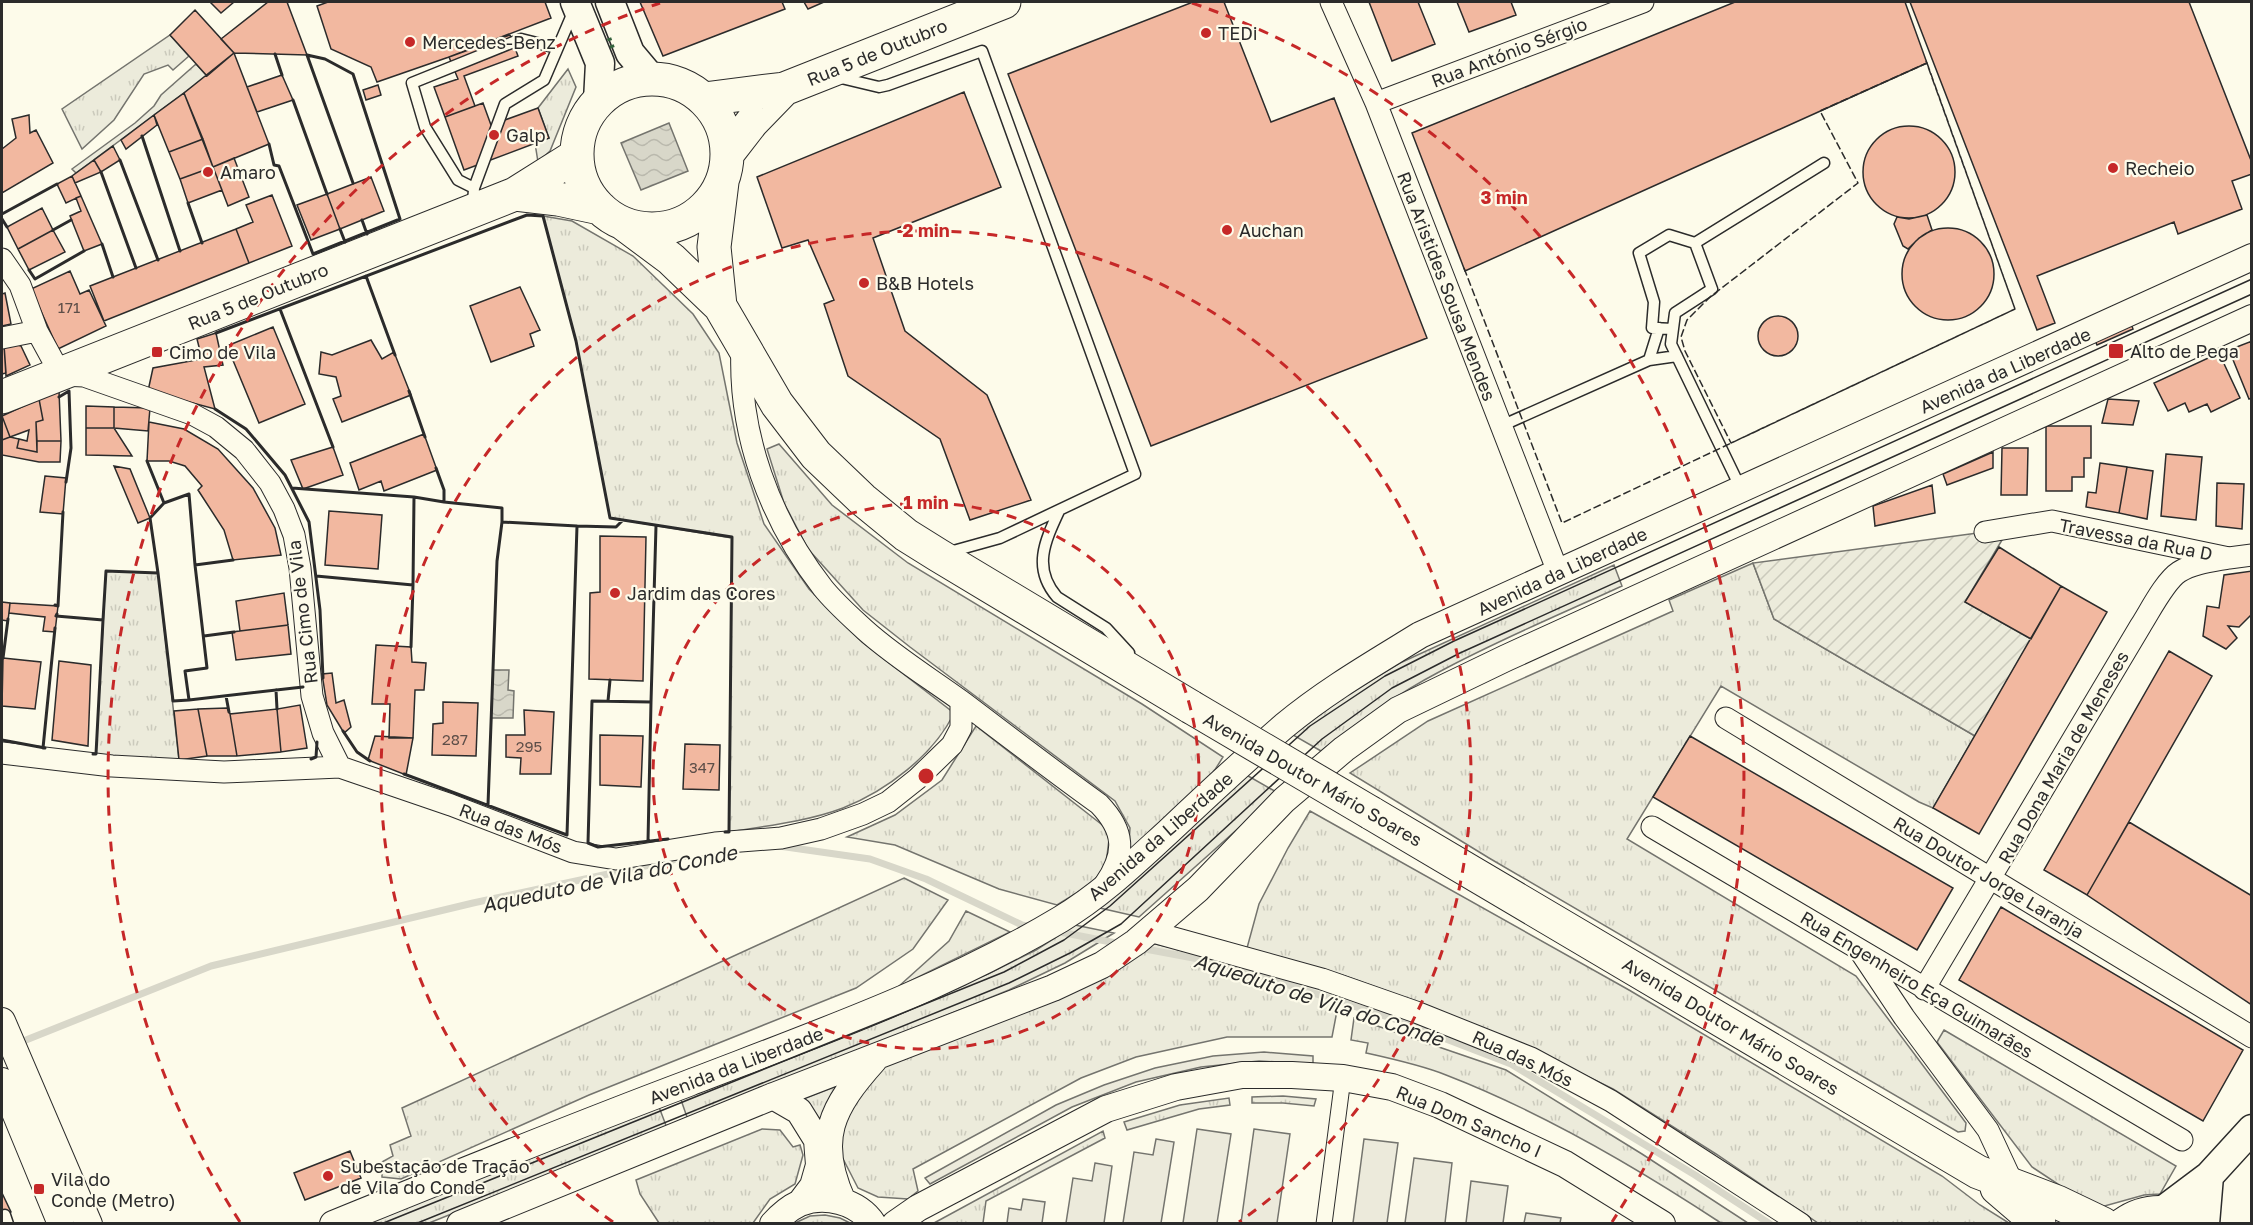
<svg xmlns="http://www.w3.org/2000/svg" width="2253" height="1225" font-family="'Golos Text',sans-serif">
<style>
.grass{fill:url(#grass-tufts);stroke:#74746e;stroke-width:1.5}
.garden{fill:url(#garden-furrows);stroke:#74746e;stroke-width:1.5}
.parking{fill:#eceadb;stroke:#74746e;stroke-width:1.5}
.water{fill:url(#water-waves);stroke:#74746e;stroke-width:1.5}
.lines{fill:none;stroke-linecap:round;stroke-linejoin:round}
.stream{stroke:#d8d7c9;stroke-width:7}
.building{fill:#f2b8a0;stroke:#2b2b2b;stroke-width:1.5}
.service-casing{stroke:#2b2b2b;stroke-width:13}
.pedestrian-casing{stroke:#2b2b2b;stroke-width:17}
.minor-casing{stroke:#2b2b2b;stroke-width:23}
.tertiary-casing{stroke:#2b2b2b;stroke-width:28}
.secondary-casing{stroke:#2b2b2b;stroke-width:31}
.primary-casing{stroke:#2b2b2b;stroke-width:35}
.service{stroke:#fdfbea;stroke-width:10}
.pedestrian{stroke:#fdfbea;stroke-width:15}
.minor{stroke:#fdfbea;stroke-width:21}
.tertiary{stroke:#fdfbea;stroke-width:26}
.secondary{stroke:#fdfbea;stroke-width:28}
.primary{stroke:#fdfbea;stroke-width:33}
.tram{stroke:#2b2b2b;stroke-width:1.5}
.primary-bridge-casing{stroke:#2b2b2b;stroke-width:35;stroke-linecap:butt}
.primary-bridge{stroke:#fdfbea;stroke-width:33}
.hedge{stroke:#34623c;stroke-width:4.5;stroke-dasharray:3 4.5;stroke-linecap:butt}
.fence{stroke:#2b2b2b;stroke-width:1.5;stroke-dasharray:8 3;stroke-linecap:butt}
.wall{stroke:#2b2b2b;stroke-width:3}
.ring{fill:none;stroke:#c62828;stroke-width:3;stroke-dasharray:10 8}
.poi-dot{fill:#c62828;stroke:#fdfbea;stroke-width:2}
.labels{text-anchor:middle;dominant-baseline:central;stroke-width:4.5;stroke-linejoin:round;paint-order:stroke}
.number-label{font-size:15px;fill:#5d4e48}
.poi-label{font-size:18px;fill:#2b2b2b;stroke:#fdfbea;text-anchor:start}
.street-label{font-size:18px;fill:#2b2b2b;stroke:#fdfbea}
.water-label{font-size:20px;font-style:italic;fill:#2b2b2b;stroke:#fdfbea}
.centre{fill:#c62828;stroke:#fdfbea;stroke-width:3}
.ring-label{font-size:18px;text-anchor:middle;font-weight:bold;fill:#c62828;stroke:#fdfbea;stroke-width:4.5;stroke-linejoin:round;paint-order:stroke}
</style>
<defs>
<pattern id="grass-tufts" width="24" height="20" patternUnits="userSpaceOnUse" patternTransform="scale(1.5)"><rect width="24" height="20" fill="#ecebdb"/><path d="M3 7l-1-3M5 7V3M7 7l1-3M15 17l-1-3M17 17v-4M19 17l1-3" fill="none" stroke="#cbcabc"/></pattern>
<pattern id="garden-furrows" width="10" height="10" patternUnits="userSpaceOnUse" patternTransform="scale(1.5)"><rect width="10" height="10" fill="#ecebdb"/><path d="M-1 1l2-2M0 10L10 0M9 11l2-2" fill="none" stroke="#cbcabc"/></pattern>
<pattern id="water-waves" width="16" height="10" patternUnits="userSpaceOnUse" patternTransform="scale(1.5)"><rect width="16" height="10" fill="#d8d7c9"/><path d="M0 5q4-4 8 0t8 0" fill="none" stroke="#bab9ad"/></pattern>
</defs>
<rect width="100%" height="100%" fill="#fdfbea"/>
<!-- grass -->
<path class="grass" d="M170,35L189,56L173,70L168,65L144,74L114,120L82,149L62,109Z
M196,64L207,76L76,173L72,169L135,123L154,106L161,95Z
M568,69L576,87L550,151L538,162L535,143L549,138L538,108Z
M543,216L572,221L633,256L693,314L719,353L737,443L764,524L809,589L862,642L954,713C934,755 886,791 843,808C809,821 766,826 729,832L732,538L610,518L576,341Z
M779,444L832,505L908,563L1142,704L1223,757L1204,787L1128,858L1130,828L1115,801L910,647L863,610L808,549L784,503L767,449Z
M1753,563L1774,619L1975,736L1933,808L1919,802L1721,686L1627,839L1856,976L1966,1123L1965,1131L1958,1132L1489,858L1350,773L1428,721L1673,611L1669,600Z
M1614,565L1622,586C1561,614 1498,640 1439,672C1397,694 1359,722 1321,751L1293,735L1348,694L1400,663Z
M106,571L158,573L179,760H148L96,754Z
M976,726L1110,831L1106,864L1093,883L1057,905L999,889L895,845L847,837L895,815L942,780Z
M1243,773L1278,793L1139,917L1100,908Z
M1310,811L1629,990L1942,1176L1980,1205L2009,1223H1818L1716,1154L1613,1089L1527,1047L1431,1007L1342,975L1247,948L1259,904L1288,848Z
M904,878L948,900L913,949L856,988L589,1095L401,1179L382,1177V1162L393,1156L390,1145L411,1136L402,1108Z
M966,911L1010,932L898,987L949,941Z
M1075,925L1114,933L1065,963L1009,990L688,1120L680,1097L988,974L1036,950Z
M1151,943L1234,962L1340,995L1332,1037H1227L1136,1057L1081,1078L913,1169L918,1191L908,1199L878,1197L858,1188L838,1149L842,1126L873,1073L898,1059Z
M1354,1018L1506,1070L1642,1154L1748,1223H1721C1636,1167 1542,1112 1446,1075C1421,1065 1393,1059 1366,1053L1368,1043L1351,1040Z
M1944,1030L2176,1166L2160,1194L2144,1195L2101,1207L2085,1202L2032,1167L1937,1042Z
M850,1081L824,1134L793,1103Z
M1283,1096L1316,1099L1314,1106L1283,1103H1252V1097Z
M1229,1098L1230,1105L1199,1109L1127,1130L1124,1122L1180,1105Z
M659,1107L667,1128L429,1223L365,1224Z
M762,1129L780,1130L793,1147L800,1145L803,1155L795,1184L770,1199L753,1223H659L640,1194L636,1180Z
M1103,1131L1105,1138L986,1201L983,1223H934Z
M825,1215L840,1218L850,1223H795L810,1216Z"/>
<!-- garden -->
<path class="garden" d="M1985,532L2005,535L1965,602L2031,639L1975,736L1774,619L1753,563Z"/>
<!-- parking -->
<path class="parking" d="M1264,1052L1313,1056V1064L1259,1061L1201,1067L1136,1082L1072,1107L930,1184L925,1178L1056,1105L1104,1085L1155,1068L1213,1056Z
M1197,1129L1231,1134L1217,1223H1183Z
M1254,1129L1290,1134L1277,1223H1241Z
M1156,1139L1174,1142L1161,1223H1123L1134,1152L1153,1155Z
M1364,1139L1398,1143L1387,1223H1353Z
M1414,1158L1452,1163L1445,1223H1405Z
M1095,1163L1112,1166L1104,1223H1066L1073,1178L1092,1181Z
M1471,1181L1508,1186L1503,1223H1466Z
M1023,1199L1045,1202L1042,1223H1007L1009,1208L1021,1210Z
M1526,1213L1561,1218L1560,1223H1524Z"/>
<!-- water -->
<path class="water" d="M669,123L688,171L641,190L621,143Z
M493,670H509L508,690L514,691L513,718H491Z"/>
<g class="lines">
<!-- stream -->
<path class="stream" d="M779,846L870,859L926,879L1022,925L1032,927
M1055,931L1121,944
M1140,948L1220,963L1394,1019L1511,1064L1695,1175L1770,1224
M16,1044L211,966L473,903L673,860"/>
</g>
<!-- building -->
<path class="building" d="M210,2H234L221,13Z
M268,2H287L307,55L234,53L221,39Z
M328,2H545L551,18L449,57L377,82L371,67L331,49L317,6Z
M640,2H782L785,9L663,56Z
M804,2H824L808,9Z
M1193,2H1224L1271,122L1334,98L1427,338L1151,446L1008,74Z
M1369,2H1418L1435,44L1392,61Z
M1457,2H1511L1516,15L1469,32Z
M1735,2H1905L1927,63L1465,271L1412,133Z
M1910,2H2189L2252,163V174L2232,181L2242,209L2178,234L2174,222L2037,276L2055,323L2037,330Z
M195,10L234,53L207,76L170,35Z
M510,35L518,56L464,76L475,106L445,117L434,87L458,79L449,57Z
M234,53L269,144L213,167L184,93Z
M282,75L293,100L257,112L247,87Z
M378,85L381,95L366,100L363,90Z
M964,92L1001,187L873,238L905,331L987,395L1031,500L970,520L940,439L848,376L824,304L834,300L808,240L782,248L757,177Z
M184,93L203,139L169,152L154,115Z
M483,103L491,125L538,108L549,138L464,170L445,117Z
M29,115L30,133L36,130L53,163L2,193V149L16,138L12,119Z
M154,115L157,125L126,149L121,140Z
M1863 172a46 46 0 1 1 92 0a46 46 0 1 1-92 0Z
M203,139L213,167L180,179L169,152Z
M113,146L120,160L101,172L94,160Z
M234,158L249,197L228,206L213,167Z
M94,160L101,172L75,183L72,176Z
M213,167L222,190L188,203L180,179Z
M72,176L81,196L66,203L57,184Z
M371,177L384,211L340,229L327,194Z
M327,194L340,229L311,240L297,205Z
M272,195L292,246L249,263L236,229L253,222L246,205Z
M81,196L102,244L84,251L70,216L81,211L76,198Z
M42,208L53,230L18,249L7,227Z
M1927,215L1932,230L1919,238L1908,249L1903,246L1894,224L1897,217L1909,219Z
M1902 274a46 46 0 1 1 92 0a46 46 0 1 1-92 0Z
M236,229L249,263L104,321L90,286Z
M53,230L65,252L29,270L18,249Z
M70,271L80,294L89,290L106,326L58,349L31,289Z
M520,287L540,330L530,334L534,346L491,362L470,306Z
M5,293L11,324L2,326V294Z
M1758 336a20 20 0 1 1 40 0a20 20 0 1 1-40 0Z
M2130,321L2133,329L2097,345L2094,338Z
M273,327L305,404L259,423L227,346Z
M216,333L223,365L204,367L215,409L148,391L153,368L202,359L197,339Z
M371,340L382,359L394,352L411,395L342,422L333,399L341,396L336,377L319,374L321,352L332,355Z
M2252,341V398L2249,399L2229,350Z
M15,344L21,346L30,365L6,376L4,345Z
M4,345L6,373L2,374V346Z
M2219,353L2240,398L2211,412L2207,404L2189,412L2185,403L2168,411L2154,383Z
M59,391L61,441H37L36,422L43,420L39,399Z
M39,399L43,420L36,422L37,452L17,448L19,439L27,441L29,430L10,437L2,416Z
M2108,399L2139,401L2133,425L2102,423Z
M86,406L114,407V428H86Z
M114,407L150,408L148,431L114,428Z
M2,416L10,437L2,440Z
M149,422L184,429L218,449L253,488L275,528L281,555L233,560L224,530L198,490L202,486L185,466L169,461H147Z
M2046,426H2091V458H2084V477H2072V491H2046Z
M86,428H114L132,456L86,455Z
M424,434L437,470L384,491L381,481L359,490L350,463Z
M10,437L19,439L17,448L37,452V441H61L60,462H39L2,455V440Z
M333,447L343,475L303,489L291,460Z
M2002,448H2028L2027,495H2001Z
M1993,452V468L1947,485L1943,474Z
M2166,454L2202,457L2196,520L2161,516Z
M2100,463L2127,467L2119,513L2086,507L2088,492L2096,493Z
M114,466L130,469L150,518L138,523Z
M2127,467L2153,471L2147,519L2119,513Z
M45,476L66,478L63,514L40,512Z
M2217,483L2244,484L2242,529L2216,526Z
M1932,485L1935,513L1875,526L1873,506Z
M329,511L382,515L378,569L325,565Z
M600,536L646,537L643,681L589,679L590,593L600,592Z
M1999,547L2061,586L2031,639L1965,602Z
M2252,571V614L2239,627L2228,626L2237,638L2226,649L2203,636L2207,606L2219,608L2224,575Z
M2061,586L2107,612L1979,834L1933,808Z
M284,593L288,625L240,631L236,601Z
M2,602L10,603L8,621L2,620Z
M10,603L58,606L55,632L43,631L45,617L9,613Z
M288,625L291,654L236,660L232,632Z
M376,645L411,647L412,662L426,663L424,690H415L413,738H389L390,704H372Z
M2169,651L2212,676L2087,895L2044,870Z
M3,658L41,662L35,709L2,706Z
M59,661L91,665L88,746L52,740Z
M332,673L336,703L344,700L351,727L344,733L327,705L322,674Z
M443,702L478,703L476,756L432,755L433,724L443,723Z
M300,705L307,748L281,752L277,709Z
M227,708L230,714L237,756H207L198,709Z
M198,709L207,756L179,760L174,711Z
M277,709L281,752L237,756L230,714Z
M524,710L554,712L551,774H520L521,758L506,757V735H525Z
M600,735L643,736L641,787L600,785Z
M375,736L413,738L406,775L368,760Z
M1690,736L1953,888L1917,950L1653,797Z
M685,744L720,745L719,790L683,789Z
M2129,822L2252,896V1005L2087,895Z
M2001,907L2243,1050L2203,1121L1959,980Z
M350,1151L361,1178L305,1200L294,1173Z
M2,1193L11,1212L2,1217Z"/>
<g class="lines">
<!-- service casing -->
<g class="service-casing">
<path id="service" d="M837,77L879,87L888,85L982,51L1135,474L1000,538L946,553
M474,188L505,104L544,80L574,10
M473,206L474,188L458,180L425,127L412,83L521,39L557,48
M1659,328L1649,360L1677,356
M1673,329L1652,328L1654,302L1639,253L1669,235L1695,243
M1501,426L1649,360
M1741,489L1671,344L1675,313L1712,289L1695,243L1824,163
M1059,511C1045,541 1032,568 1057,597L1106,628L1129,653
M5,1215L8,1224"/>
</g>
<!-- pedestrian casing -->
<g class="pedestrian-casing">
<path id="pedestrian" d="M1324,1224L1343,1078"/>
</g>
<!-- minor casing -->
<g class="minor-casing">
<path id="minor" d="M1331,2L1376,103L1558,572
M1376,103L1643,2
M2,259L20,285L37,331L61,375L84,376L192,414L216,427L244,450L270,483L284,509L294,535L300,568L312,696L323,733L340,767
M2,338L37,331
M742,348C738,434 770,520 823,588C835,603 851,617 865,630C895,657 931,679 964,703C1009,737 1053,771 1099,804C1125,831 1126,853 1105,884
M1985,532L2052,521L2229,558L2252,555
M1726,718L2252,1037
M2,753L112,766L224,772L340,767L451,805L573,852L616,859L715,843L781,838L821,829L863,814L888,802L917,779L952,745L961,728V702
M1652,827L2182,1140
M1149,931L1322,979L1416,1012L1531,1058L1611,1101L1801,1224
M1862,954L1904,1017L1988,1130L2014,1186
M1924,989L2141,625C2150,611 2165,581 2179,572C2193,563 2213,561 2229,558"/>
</g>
<!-- tertiary casing -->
<g class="tertiary-casing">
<path id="tertiary" d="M2,1021L89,1224
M2,1081L61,1224
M773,1096L799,1111L817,1140L819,1165L813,1186L801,1202
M843,1202C814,1139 832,1107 874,1060
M333,1224C451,1176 569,1128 689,1083C816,1034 944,989 1061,919C1101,895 1134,863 1168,832C1206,796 1245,760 1284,726C1326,691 1373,664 1420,635L2252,257
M460,1224L766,1099L1053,988L1102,965L1136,942L1198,889L1284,800L1344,749L1398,710L1506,658L2252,318
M773,1224C781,1215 789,1208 800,1203C824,1193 858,1201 873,1224
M895,1224L918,1208L1106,1109L1176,1087L1242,1075H1292L1343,1078L1392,1087L1440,1105L1565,1164L1662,1224"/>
</g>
<!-- secondary casing -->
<g class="secondary-casing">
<path id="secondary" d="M575,2L600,63L598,101
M610,2L630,53L651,78
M2161,1212L2209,1176L2252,1129
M2205,1224L2209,1176"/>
</g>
<!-- primary casing -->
<g class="primary-casing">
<path id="primary" d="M577 154a75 75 0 1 1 150 0a75 75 0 1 1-150 0Z
M704,99L784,89L1004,2
M728,153L752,122L784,89
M515,194L558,199L600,208
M624,224L671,259L720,306L777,404L816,455L862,499L906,535L938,555L1191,707
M720,306L714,247L722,182
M2,397L515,194L577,155
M1371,813L1978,1172L2057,1202L2103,1224
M1997,1188L2039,1224
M2124,1224C2144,1209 2176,1208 2196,1224"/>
</g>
<!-- service -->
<use href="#service" class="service"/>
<!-- pedestrian -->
<use href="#pedestrian" class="pedestrian"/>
<!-- minor -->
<use href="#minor" class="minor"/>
<!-- tertiary -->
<use href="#tertiary" class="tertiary"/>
<!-- secondary -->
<use href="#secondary" class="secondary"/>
<!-- primary -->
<use href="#primary" class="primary"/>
<!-- tram -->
<path class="tram" d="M381,1224L1004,972L1064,940L1110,906L1310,726L1385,676L1454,641L2252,279
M415,1224L1009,983L1070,953L1121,924L1322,739L1392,688L1460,653L2252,294"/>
<!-- primary-bridge casing -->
<g class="primary-bridge-casing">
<path id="primary-bridge" d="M1191,707L1371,813"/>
</g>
<!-- primary-bridge -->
<use href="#primary-bridge" class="primary-bridge"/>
<!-- hedge -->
<path class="hedge" d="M609,38L613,49"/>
<!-- fence -->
<path class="fence" d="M1927,63L2015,309L1731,443L1685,351L1681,337L1687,320L1710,297L1858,183L1820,111Z
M1464,268L1562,523L2015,309L1926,61"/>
<!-- wall -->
<path class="wall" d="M275,54L282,75
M293,100L327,194
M142,136L180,251
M269,144L274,165L279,166L313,254L400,219L353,74L325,59L307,55L353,183
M120,160L158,260
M101,172L136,268
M188,203L202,243
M2,214L57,184
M2,219L7,227
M362,220L367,234
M340,229L345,242
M53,230L71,220
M102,244L113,277
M29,270L35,279L84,251
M366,276L395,355
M280,309L333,447
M216,333L527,215L543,216L576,341L610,518L732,537L729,832H725
M409,391L425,437
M59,397L69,391L71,448L66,482
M215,409L246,429L285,475L309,522L320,610L323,678
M292,488L414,497L413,585L316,576
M414,497L444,502V490L436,468
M444,502L502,508V522L577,526
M164,503L189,494L195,565
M656,526L651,702L592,701L588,843L598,847L668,839
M158,573L173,701L189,700L185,671L207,668L195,565L233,560
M55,605L58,606L63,512
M57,614L56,616L103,620L106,571L158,573L150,518L164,503L147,461
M204,636L234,632
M411,647L413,585
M3,658L8,619
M276,690L277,709
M226,696L229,712
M189,700L303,687
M608,701L610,680
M343,731L357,752L370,761
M2,740L45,748
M43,748L55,628
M93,754H96L103,620
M311,759L316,757L317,742
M404,774L567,835L577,526L616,527L623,520
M488,805L497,561L502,522
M648,841L651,702"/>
</g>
<!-- distance rings -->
<g class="ring">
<circle cx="926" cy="776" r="273"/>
<path d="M613 1222A545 545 0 1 1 1239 1222"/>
<path d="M240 1222A818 818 0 0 1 660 3M1192 3A818 818 0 0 1 1612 1222"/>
</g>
<!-- markers -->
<g class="poi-dot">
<circle cx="1206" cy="33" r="6"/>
<circle cx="410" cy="42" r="6"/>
<circle cx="494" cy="135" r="6"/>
<circle cx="2113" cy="168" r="6"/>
<circle cx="208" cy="172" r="6"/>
<circle cx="1227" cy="230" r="6"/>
<circle cx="864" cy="283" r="6"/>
<rect x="2108" y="343" width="16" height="16" rx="3"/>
<rect x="151" y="346" width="12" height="12" rx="3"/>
<circle cx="615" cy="593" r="6"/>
<circle cx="328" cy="1176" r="6"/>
<rect x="33" y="1183" width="12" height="12" rx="3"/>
</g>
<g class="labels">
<!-- number labels -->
<g class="number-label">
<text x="69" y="307">171</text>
<text x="455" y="739">287</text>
<text x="529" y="746">295</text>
<text x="702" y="767">347</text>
</g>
<!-- poi labels -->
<g class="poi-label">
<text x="1218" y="33">TEDi</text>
<text x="422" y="42">Mercedes-Benz</text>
<text x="506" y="135">Galp</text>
<text x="2125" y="168">Recheio</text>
<text x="220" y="172">Amaro</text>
<text x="1239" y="230">Auchan</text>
<text x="876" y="283">B&amp;B Hotels</text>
<text x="2130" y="351">Alto de Pega</text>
<text x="169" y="352">Cimo de Vila</text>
<text x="627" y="593">Jardim das Cores</text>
<text x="340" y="1166">Subestação de Tração<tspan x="340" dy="21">de Vila do Conde</tspan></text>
<text x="51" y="1179">Vila do<tspan x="51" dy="21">Conde (Metro)</tspan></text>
</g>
<!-- street labels -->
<g class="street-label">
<text transform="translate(877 52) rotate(-22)">Rua 5 de Outubro</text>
<text transform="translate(1509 52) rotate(-21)">Rua António Sérgio</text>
<text transform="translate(1447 286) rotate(69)">Rua Aristides Sousa Mendes</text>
<text transform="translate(258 296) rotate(-22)">Rua 5 de Outubro</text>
<text transform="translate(2005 370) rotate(-24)">Avenida da Liberdade</text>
<text transform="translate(2136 539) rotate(11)">Travessa da Rua D</text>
<text transform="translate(1562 571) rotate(-25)">Avenida da Liberdade</text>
<text transform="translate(302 612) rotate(-97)">Rua Cimo de Vila</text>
<text transform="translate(2063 757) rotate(-60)">Rua Dona Maria de Meneses</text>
<text transform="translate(1313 779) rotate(30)">Avenida Doutor Mário Soares</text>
<text transform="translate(511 828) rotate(21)">Rua das Mós</text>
<text transform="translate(1160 836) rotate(-41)">Avenida da Liberdade</text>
<text transform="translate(1989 877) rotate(31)">Rua Doutor Jorge Laranja</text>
<text transform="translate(1917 984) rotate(31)">Rua Engenheiro Eça Guimarães</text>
<text transform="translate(1731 1026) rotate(31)">Avenida Doutor Mário Soares</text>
<text transform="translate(1523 1058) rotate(25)">Rua das Mós</text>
<text transform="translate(736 1065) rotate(-21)">Avenida da Liberdade</text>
<text transform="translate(1469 1121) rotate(23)">Rua Dom Sancho I</text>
</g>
<!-- water labels -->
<g class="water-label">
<text transform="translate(609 878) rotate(-12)">Aqueduto de Vila do Conde</text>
<text transform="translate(1319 999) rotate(18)">Aqueduto de Vila do Conde</text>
</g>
</g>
<circle cx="926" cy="776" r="9" class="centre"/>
<g class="ring-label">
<text x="1504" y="204">3 min</text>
<text x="926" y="237">2 min</text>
<text x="926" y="509">1 min</text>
</g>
<!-- border -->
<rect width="2253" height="1225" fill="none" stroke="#2b2b2b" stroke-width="6"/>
</svg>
